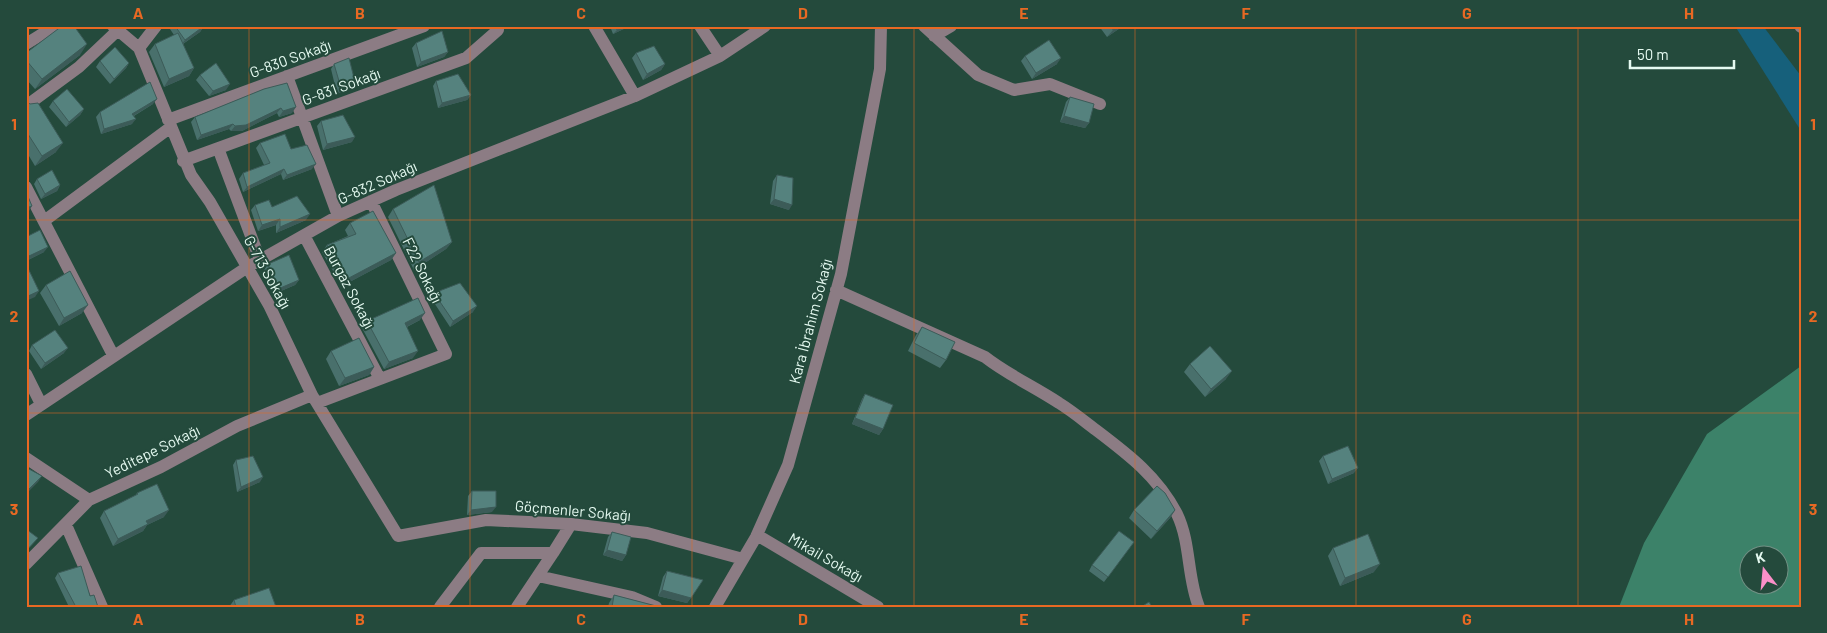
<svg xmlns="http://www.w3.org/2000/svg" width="1827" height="633" font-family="Barlow,sans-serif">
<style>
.forest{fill:#3c8269;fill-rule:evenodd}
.water{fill:#16607b}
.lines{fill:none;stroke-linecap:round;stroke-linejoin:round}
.minor{stroke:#8c7c84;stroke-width:12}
.wall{fill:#49706c}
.shaded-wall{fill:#3c5b58}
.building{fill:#55827e;stroke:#3c5b58}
.grid{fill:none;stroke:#e86923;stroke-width:1;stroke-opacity:0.55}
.labels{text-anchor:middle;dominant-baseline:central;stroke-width:4;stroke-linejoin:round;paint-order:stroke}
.street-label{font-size:15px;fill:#e5faf1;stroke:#244a3c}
.neatline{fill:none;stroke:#e86923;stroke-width:2}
.grid-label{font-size:16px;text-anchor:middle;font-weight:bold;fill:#e86923}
</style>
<rect width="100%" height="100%" fill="#244a3c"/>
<!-- forest -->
<path class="forest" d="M1801,366V607H1619L1644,543L1707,434ZM1750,556H1780V586H1750Z"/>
<!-- water -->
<path class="water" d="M1735,26H1763L1801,76V131Z"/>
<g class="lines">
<!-- minor -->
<path class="minor" d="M113,26L139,48L191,175L210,202L269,305L312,395L398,536L486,520L571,524L647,533L743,559
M594,26L635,96
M700,26L720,56
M924,26L978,75L1014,90L1050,84L1100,104
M1800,26L1801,27
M934,36L951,26
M26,44L55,26
M139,48L156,26
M287,76L338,216
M26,106L79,67L117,31
M168,120L424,26
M218,148L260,260
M183,161L466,58L498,30V26
M26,187L113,355
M44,221L171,127
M305,237L380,379
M836,290L985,357C1008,375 1035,387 1059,403C1072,411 1084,421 1096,430C1129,455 1158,477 1177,514C1191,543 1187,578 1199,607
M26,374L41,404
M317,403L446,354L371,201
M26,415L246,268L338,216L396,190L635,96L720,56L765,26
M26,458L89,500
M66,525L102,607
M757,535L878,607
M26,564L89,500L161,467L237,426L312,395
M538,576L632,597L656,607
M440,607L481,553H553L571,524
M517,607L553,553
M715,607L756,537L788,465L841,274L880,69L881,26"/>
</g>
<!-- wall -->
<path class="wall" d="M168,26H204L200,32L183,44L194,68L189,76L164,87L149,52L155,44L174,35Z
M610,26H630L613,34Z
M1099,26H1123L1107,37Z
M416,43L448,52L444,57L417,67L412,48Z
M26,53L80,55L35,89L26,79Z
M636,53L665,64L661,70L643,80L632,58Z
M1025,56L1057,64L1032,79L1021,61Z
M100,61L129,63L126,68L110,84L96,67Z
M334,64L355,82L352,87L337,94L331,69Z
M200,75L226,90L209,96L196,80Z
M436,81L471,95L467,100L438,108L433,86Z
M264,89L292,113L279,117L277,113L242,131H231L229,129L197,140L191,122L195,117Z
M1070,97L1089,123L1085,128L1060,122L1066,102Z
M26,101L56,152L35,166L26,151Z
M53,101L84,109L80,115L66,127L49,107Z
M153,104L134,116L132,124L101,134L96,117L100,112Z
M321,121L352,142L323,150L317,126Z
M260,143L291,149L312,169L283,180L281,174L243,192L239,179L243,173L264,165L256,148Z
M777,175L789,210L770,204L773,181Z
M37,179L60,185L57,191L41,199L34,184Z
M255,205L272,207L306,220L276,233V225L258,231L251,210Z
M393,209L452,242L446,249L414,270L388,217Z
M350,223L396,253L391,260L342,286L322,252L327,245L348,236L345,230Z
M26,237L44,252L26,261Z
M268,264L299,280L295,285L274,294L264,270Z
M46,285L82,313L59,326L40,293Z
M434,293L473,312L450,327L431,298Z
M420,320L407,327L413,358L384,369L362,328L367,321Z
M922,327L946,360L940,368L908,351L916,335Z
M32,345L64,353L41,369L29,351Z
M331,351L374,367L369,375L339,386L326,359Z
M1190,364L1226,379L1205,397L1184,372Z
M865,394L883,429L879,435L852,424L862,399Z
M1323,456L1354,473L1328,484L1319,461Z
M236,460L260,482L237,492L233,465Z
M472,491L492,512L467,515L468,496Z
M137,493L164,517L147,525L143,531L113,546L100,518L104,511L135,496Z
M1134,510H1175L1170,518L1151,539L1129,518Z
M612,532L626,555L622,561L603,555L608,537Z
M1134,542L1104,582L1089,571L1092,565Z
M1333,548L1374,572L1340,586L1328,556Z
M667,571L703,580L687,603L658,596L663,577Z
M58,573L90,596L98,607H69L55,578Z
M614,595L660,607H608L609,603Z
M234,600L276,607H229Z"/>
<!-- shaded-wall -->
<path class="shaded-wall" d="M204,26L200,32L181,45L185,40Z
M624,26H630L613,34L617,30Z
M1118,26H1123L1107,37L1113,30Z
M87,44L80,55L35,89L42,79Z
M448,52L444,57L417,67L421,62Z
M1061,58L1057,64L1032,79L1036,73Z
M129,63L126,68L110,84L114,79Z
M665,64L661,70L643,80L647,74Z
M194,68L189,76L164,87L169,79Z
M355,82L352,87L337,94L341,88Z
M230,84L226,90L209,96L213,91Z
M471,95L467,100L438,108L442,103Z
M157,99L153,104L128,119L132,114Z
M296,107L292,113L279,117L283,111Z
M281,108L277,113L242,131H231L235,126Z
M84,109L80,115L66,127L69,122Z
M1064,116L1089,123L1085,128L1060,122Z
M136,119L132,124L101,134L104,129Z
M233,124L229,129L197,140L201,135Z
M355,137L352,142L323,150L327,144Z
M63,143L56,152L35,166L42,156Z
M316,164L312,169L283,180L287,175Z
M284,169L281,174L243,192L247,187Z
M60,185L57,191L41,199L45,194Z
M774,199L792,205L789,210L770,204Z
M32,206L29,211L26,212V208Z
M310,214L306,220L276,233L280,227Z
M280,219L276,225L258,231L262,225Z
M452,242L446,249L414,270L419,262Z
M48,247L44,252L26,261L29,256Z
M396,253L391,260L342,286L347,279Z
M299,280L295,285L274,294L278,289Z
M39,291L35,297L26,301V297Z
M88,305L82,313L59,326L64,318Z
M477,306L473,312L450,327L453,321Z
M425,313L420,320L400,330L405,323Z
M68,348L64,353L41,369L45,363Z
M418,351L413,358L384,369L389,362Z
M374,367L369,375L339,386L345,378Z
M1232,371L1226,379L1205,397L1211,389Z
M855,418L883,429L879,435L852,424Z
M1358,468L1354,473L1328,484L1332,479Z
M42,476L38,482L26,494V492Z
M263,477L260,482L237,492L241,487Z
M496,507L492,512L467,515L471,510Z
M169,510L164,517L147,525L143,531L113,546L118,539L146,521Z
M1175,510L1170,518L1151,539L1157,531Z
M607,550L626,555L622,561L603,555Z
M1380,564L1374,572L1340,586L1345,578Z
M662,590L691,598L687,603L658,596Z"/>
<!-- building -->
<path class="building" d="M62,26H74L87,44L42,79L26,60V53Z
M175,26H204L185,40Z
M615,26H624L617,30Z
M1111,26H1118L1113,30Z
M442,31L448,52L421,62L416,43Z
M178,33L194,68L169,79L155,44Z
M1049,40L1061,58L1036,73L1025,56Z
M654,46L665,64L647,74L636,53Z
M115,47L129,63L114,79L100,61Z
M349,58L355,82L341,88L334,64Z
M216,63L230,84L213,91L200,75Z
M458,74L471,95L442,103L436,81Z
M150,82L157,99L132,114L136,119L104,129L100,112Z
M287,83L296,107L283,111L281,108L246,125L235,126L233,124L201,135L195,117L264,89Z
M26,84L29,89L26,92Z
M67,89L84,109L69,122L53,101Z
M1070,97L1094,104L1089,123L1064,116Z
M26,101L30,104L38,103L63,143L42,156L26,131Z
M343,115L355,137L327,144L321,121Z
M285,134L291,149L307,145L316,164L287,175L284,169L247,187L243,173L270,163L260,143Z
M52,170L60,185L45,194L37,179Z
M777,175L793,178L792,205L774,199Z
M434,185L452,242L419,262L393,209Z
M26,192L32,206L26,208Z
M297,196L310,214L280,227V219L262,225L255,205L269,200L272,207Z
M373,211L396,253L347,279L327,245L356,234L350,223Z
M40,230L48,247L29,256L26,251V237Z
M289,255L299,280L278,289L268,264Z
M26,264L39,291L26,297Z
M70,271L88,305L64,318L46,285Z
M460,283L477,306L453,321L434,293Z
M418,298L425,313L405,323L418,351L389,362L367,321Z
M922,327L955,342L946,360L914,343Z
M55,330L68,348L45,363L32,345Z
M359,338L374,367L345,378L331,351Z
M1210,346L1232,371L1211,389L1190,364Z
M865,394L893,405L883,429L855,418Z
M1348,446L1358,468L1332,479L1323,456Z
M253,456L263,477L241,487L236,460Z
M29,469L42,476L26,492V472Z
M157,484L169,510L146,521L148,524L118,539L104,511L138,494L137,493Z
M1157,486L1165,493L1175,510L1157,531L1134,510Z
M472,491H496V507L471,510Z
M26,529L38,538L26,551Z
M1119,531L1134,542L1108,577L1092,565Z
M612,532L631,537L626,555L607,550Z
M1368,534L1380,564L1345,578L1333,548Z
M81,566L90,596L94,595L98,607H76L58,573Z
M667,571L703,580L691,598L662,590Z
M269,588L276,607H236L234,600Z
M614,595L660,607H612Z
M1149,602L1152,607H1141Z"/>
<!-- grid -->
<path class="grid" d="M249,26V607M470,26V607M692,26V607M914,26V607M1135,26V607M1356,26V607M1578,26V607M26,220H1801M26,413H1801"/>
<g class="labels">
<!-- street labels -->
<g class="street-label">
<text transform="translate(290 58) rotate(-20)">G-830 Sokağı</text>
<text transform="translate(341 86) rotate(-20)">G-831 Sokağı</text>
<text transform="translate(377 182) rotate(-24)">G-832 Sokağı</text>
<text transform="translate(423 270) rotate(64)">F22 Sokağı</text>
<text transform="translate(268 272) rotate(61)">G-713 Sokağı</text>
<text transform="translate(350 287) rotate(62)">Burgaz Sokağı</text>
<text transform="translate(810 321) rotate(-75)">Kara İbrahim Sokağı</text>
<text transform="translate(152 451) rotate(-26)">Yeditepe Sokağı</text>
<text transform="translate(573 510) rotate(5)">Göçmenler Sokağı</text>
<text transform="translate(826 557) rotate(30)">Mikail Sokağı</text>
</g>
</g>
<!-- border -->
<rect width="1827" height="633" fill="none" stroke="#244a3c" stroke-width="55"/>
<!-- north arrow -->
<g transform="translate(1764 570) rotate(344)"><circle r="24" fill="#244a3c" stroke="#719084"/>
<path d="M0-4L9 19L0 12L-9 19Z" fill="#fa8fc8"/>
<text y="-8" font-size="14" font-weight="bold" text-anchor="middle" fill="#e5faf1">K</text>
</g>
<!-- scale -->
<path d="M1630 60v8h104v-8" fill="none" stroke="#e5faf1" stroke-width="2.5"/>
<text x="1637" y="60" font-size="15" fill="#e5faf1" stroke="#244a3c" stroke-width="4" paint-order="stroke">50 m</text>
<rect x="28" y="28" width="1772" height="578" class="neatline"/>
<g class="grid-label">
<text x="138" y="19">A</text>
<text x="360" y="19">B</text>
<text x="581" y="19">C</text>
<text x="803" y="19">D</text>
<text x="1024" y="19">E</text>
<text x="1246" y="19">F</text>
<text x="1467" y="19">G</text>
<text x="1689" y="19">H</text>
<text x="14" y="130">1</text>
<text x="1813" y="130">1</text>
<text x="14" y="322">2</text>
<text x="1813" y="322">2</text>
<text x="14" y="515">3</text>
<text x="1813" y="515">3</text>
<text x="138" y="625">A</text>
<text x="360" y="625">B</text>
<text x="581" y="625">C</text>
<text x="803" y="625">D</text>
<text x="1024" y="625">E</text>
<text x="1246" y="625">F</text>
<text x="1467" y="625">G</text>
<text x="1689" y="625">H</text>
</g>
</svg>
